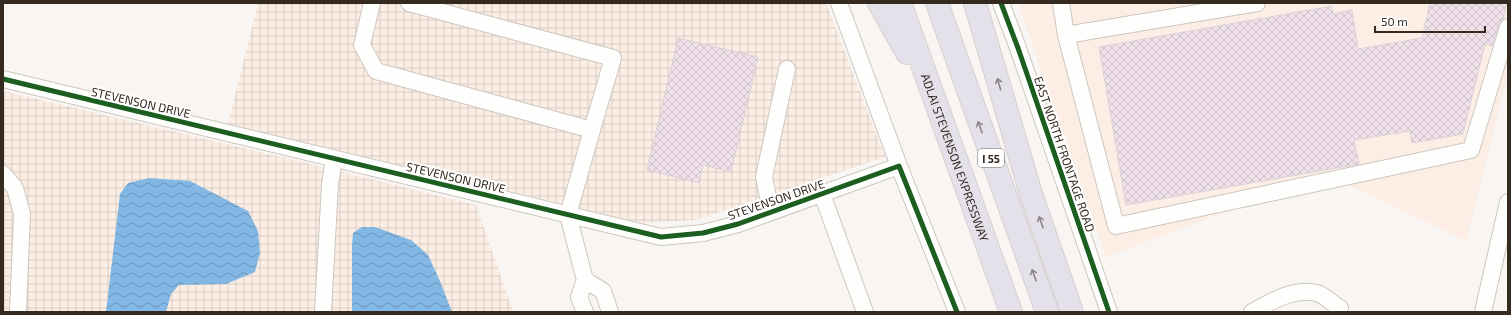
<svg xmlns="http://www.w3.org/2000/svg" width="1511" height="315" font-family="'Exo 2',sans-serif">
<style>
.built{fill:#fceee4}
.industrial{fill:url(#industrial-grid)}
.water{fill:url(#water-waves)}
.building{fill:url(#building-cross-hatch);stroke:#dad3d6}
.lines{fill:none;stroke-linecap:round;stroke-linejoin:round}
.minor-casing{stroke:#cdc6c0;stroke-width:18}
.highway-casing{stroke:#d4d0ce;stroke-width:24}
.minor{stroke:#fefefd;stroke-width:16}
.highway{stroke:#e5e1eb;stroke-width:22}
.cycleway-casing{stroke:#fff;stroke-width:8}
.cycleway{stroke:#1b5e20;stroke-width:5}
.oneway{stroke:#8d8686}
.labels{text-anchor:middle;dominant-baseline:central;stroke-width:4;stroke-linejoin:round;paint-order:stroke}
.shield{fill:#fff;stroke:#726a63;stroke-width:1}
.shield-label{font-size:11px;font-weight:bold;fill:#352a20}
.street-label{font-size:12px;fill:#352a20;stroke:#fff}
</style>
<defs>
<pattern id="industrial-grid" width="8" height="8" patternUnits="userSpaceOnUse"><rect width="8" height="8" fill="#fceee4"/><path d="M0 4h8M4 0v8" fill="none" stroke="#d9ccc3"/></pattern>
<pattern id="water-waves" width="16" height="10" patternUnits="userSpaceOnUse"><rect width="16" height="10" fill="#83b7e4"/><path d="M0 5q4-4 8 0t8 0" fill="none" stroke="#6c95b8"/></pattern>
<pattern id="building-cross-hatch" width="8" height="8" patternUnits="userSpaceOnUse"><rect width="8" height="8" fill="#efe0e9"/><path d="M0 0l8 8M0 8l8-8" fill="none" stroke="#cec0c8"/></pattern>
</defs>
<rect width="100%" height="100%" fill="#f8f5f3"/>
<!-- built -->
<path class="built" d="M1018,3H1508V72L1466,241L1347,184L1257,200L1106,257Z"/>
<!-- industrial -->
<path class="industrial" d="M258,3H826L885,157L695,220L643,223L228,124Z
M3,91L303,162L476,205L513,312H3Z"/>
<!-- water -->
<path class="water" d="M149,178L190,181L248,211L258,231L260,253L255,272L226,284L179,285L171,294L166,312H106L120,194L128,183Z
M362,227H375L411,240L428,255L440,281L452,312H352V246L353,233Z"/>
<!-- building -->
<path class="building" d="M1430,3H1507L1503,19L1499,24L1492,46L1485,44L1463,134L1412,143L1410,131L1354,140L1359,164L1126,205L1099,47L1332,6L1333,14L1352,10L1358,49L1422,38Z
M678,38L758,57L731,172L703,165L699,183L647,170Z"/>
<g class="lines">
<!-- minor casing -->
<g class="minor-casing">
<path id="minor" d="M372,3L362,45L376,71L592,130L568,215L585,280L579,297L585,312
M409,3L613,58L592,130
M839,3L899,166L957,312
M1001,3L1018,48L1109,312
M1061,3L1066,35L1257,3
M1066,35L1116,226L1471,150L1508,27
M3,79L661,237L703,233L738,224L899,166
M3,174L15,188L22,214L18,312
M822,194L865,312
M771,212L764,177L787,69
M585,280L603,291L610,312
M323,312L330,184L334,159
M1252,312C1271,302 1294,287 1317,293C1324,295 1333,304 1340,308
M1483,312L1508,202"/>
</g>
<!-- highway casing -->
<g class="highway-casing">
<g id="highway">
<path d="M879,3L907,53"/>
<path id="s1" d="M900,3L1011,312"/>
<path d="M937,3L1047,312"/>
<path d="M975,3L1031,194L1072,312"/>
</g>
</g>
<!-- minor -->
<use href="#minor" class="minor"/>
<!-- highway -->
<use href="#highway" class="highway"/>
<!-- cycleway casing -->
<g class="cycleway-casing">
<path id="cycleway" d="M1001,3L1018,48L1109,312
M3,79L661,237L703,233L738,224L899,166L957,312"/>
</g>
<!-- cycleway -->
<use href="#cycleway" class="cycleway"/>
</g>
<!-- one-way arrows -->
<defs><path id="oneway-shaft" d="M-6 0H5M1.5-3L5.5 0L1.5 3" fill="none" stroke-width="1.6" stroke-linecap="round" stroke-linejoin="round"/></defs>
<g class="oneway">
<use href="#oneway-shaft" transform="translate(999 84) rotate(-106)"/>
<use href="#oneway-shaft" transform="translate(980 127) rotate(-110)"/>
<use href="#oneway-shaft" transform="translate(1041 222) rotate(-109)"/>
<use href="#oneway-shaft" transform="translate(1034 275) rotate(-110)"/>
</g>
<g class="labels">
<!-- shield labels -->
<rect class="shield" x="978" y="149" width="26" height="18" rx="3"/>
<g class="shield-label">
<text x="991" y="158">I 55</text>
</g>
<!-- street labels -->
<g class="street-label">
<text transform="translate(141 102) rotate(13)">STEVENSON DRIVE</text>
<text transform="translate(1065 154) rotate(71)">EAST NORTH FRONTAGE ROAD</text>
<text stroke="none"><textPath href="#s1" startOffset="164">ADLAI STEVENSON EXPRESSWAY</textPath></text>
<text transform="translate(456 177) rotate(13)">STEVENSON DRIVE</text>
<text transform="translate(776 199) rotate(-19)">STEVENSON DRIVE</text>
</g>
</g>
<!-- border -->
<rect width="1511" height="315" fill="none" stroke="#352a20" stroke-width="8"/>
<!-- scale -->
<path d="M1375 26v6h110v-6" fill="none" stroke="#352a20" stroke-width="2"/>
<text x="1381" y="26" font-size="12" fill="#352a20" stroke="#ffffff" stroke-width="3" paint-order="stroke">50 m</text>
</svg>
